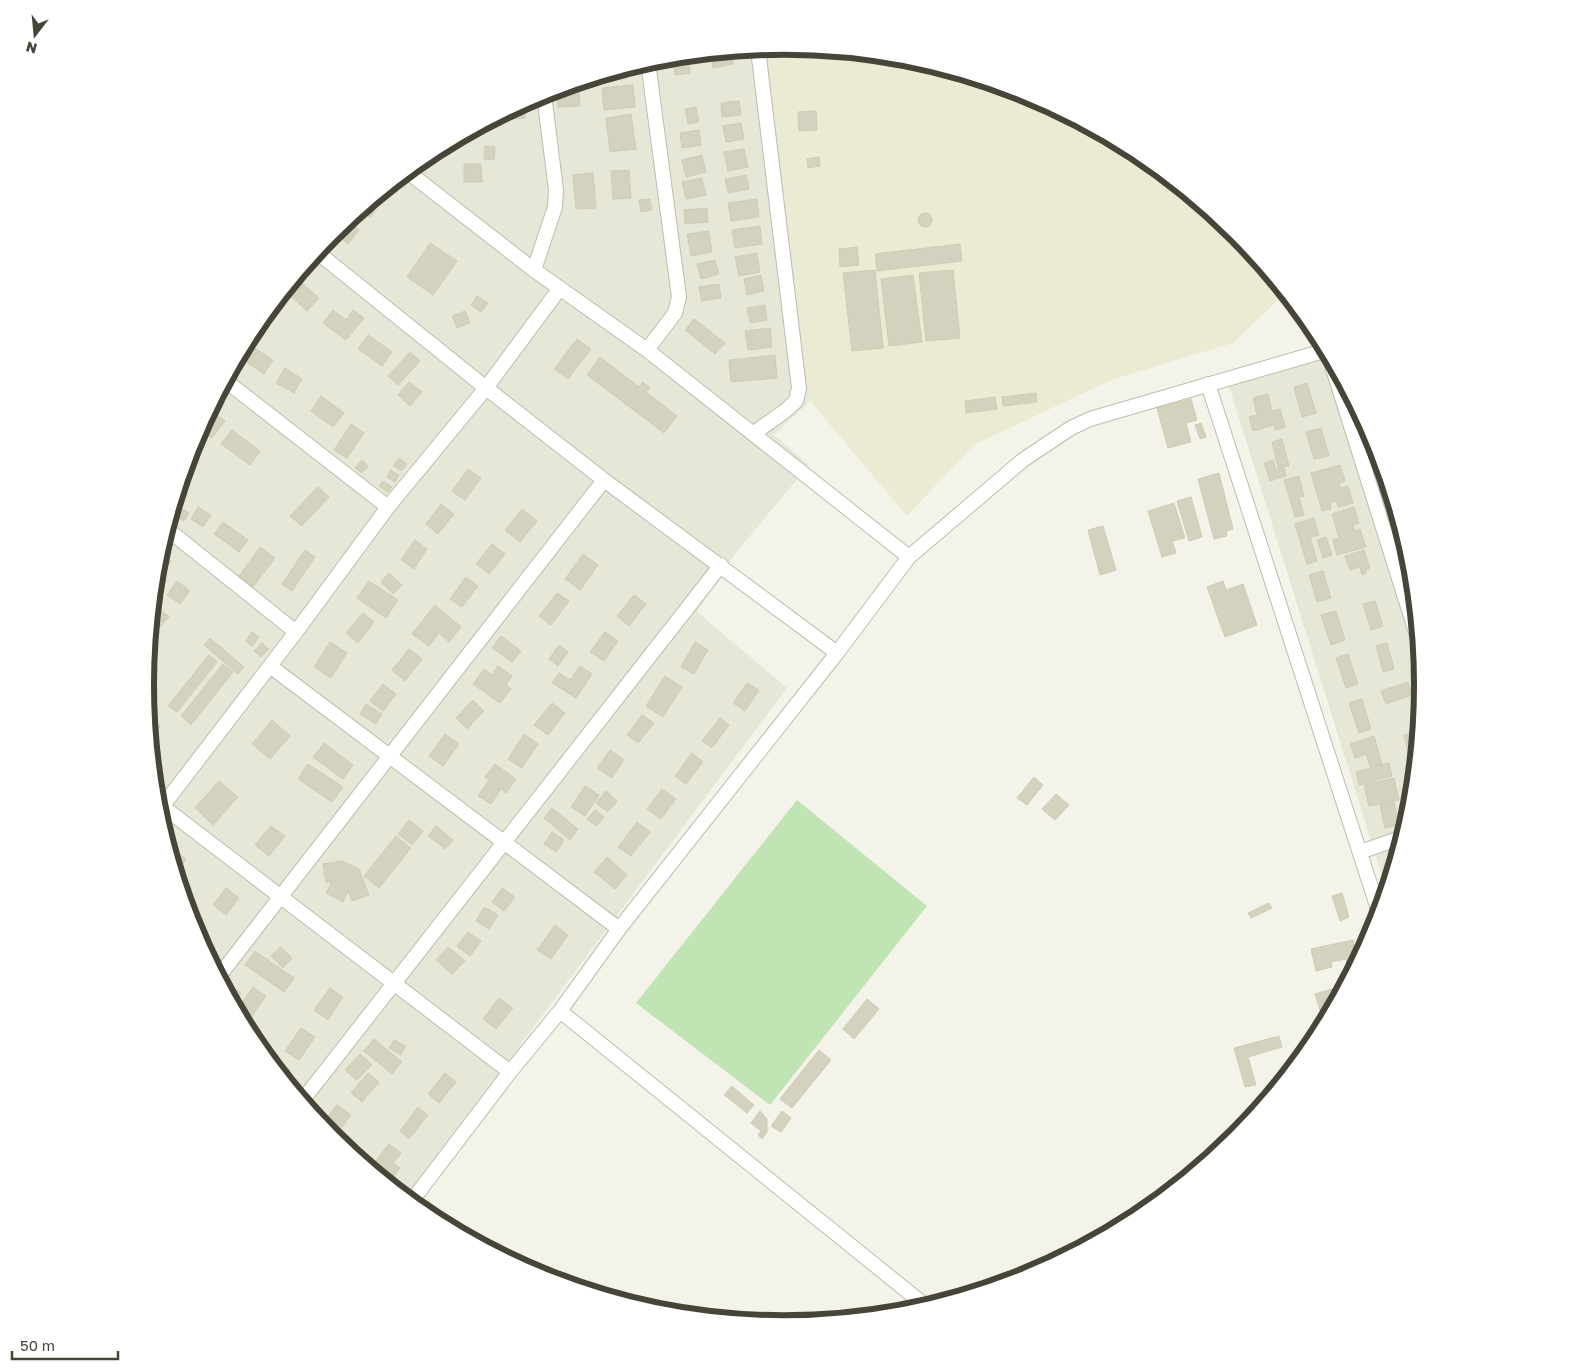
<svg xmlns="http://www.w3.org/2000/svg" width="1569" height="1371" font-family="'Golos Text',sans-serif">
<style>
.residential{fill:#e7e7d8}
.education{fill:#ebebd4}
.green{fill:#c1e4b5}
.building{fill:#d4d2bf;stroke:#ceccb3}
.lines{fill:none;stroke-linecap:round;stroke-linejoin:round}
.street-casing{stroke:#bebdac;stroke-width:16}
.street{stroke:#fff;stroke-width:14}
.rim{fill:none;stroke:#464538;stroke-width:6}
</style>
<rect width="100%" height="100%" fill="#f3f3e9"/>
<!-- residential -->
<path class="residential" d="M767,48L810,401L774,435L809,465L734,555L697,612L787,688L406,1198L332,1137L253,1040L194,930L157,810L145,685L158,561L194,441L253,330L333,233L430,154L540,95L660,58Z
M1309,322L1316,331L1375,441L1412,561L1424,686L1411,810L1387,892L1228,383L1319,354Z"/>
<!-- education -->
<path class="education" d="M785,46L909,59L1029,95L1140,154L1237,234L1281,288L1278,300L1233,343L1111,380L974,445L907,516L810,401L767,48Z"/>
<!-- green -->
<path class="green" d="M797,800L927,906L770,1105L636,1003Z"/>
<!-- building -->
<path class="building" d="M731,52L733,64L713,68L711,54Z
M688,58L690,73L675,75L673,60Z
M626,69L627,78L600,81L599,77Z
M578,83L580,106L558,107L557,90Z
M633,85L635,107L604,110L602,88Z
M739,101L741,115L722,117L721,103Z
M522,104H524L525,118L499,120V117Z
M696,107L699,122L688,124L685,109Z
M816,111L817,130L799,131L798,112Z
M631,114L636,149L610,152L606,118Z
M741,123L744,139L726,142L723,126Z
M699,130L701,145L682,148L680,133Z
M485,146L495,147L494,160L484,159Z
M744,149L748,167L728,171L724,152Z
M702,155L706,172L686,177L682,160Z
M819,157L820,166L808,168L807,159Z
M464,164H481L482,182H464Z
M629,170L631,198L613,199L611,171Z
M593,173L596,208L576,209L573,175Z
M746,175L749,189L728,193L725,179Z
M702,178L706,195L686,199L682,182Z
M650,199L652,210L641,212L639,200Z
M757,199L759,217L731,221L728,203Z
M367,205L375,210L371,217L360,211Z
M707,208L708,222L685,224L684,210Z
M918 220a7 7 0 1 1 14 0a7 7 0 1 1-14 0Z
M347,221L359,230L348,244L337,235Z
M760,226L762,244L735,248L732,230Z
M709,231L712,252L691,256L687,234Z
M430,243L457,261L433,295L407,277Z
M960,244L962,261L877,271L875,254Z
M857,247L859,265L840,267L839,249Z
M757,253L760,272L739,276L735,257Z
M715,260L719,274L701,279L697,264Z
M875,270L883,348L852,351L843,273Z
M953,270L960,338L926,341L919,273Z
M761,275L764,291L747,295L744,279Z
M913,275L922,342L889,346L881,279Z
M300,281L319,298L307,311L288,294Z
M719,284L721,298L702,301L699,287Z
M477,296L488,303L481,312L471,305Z
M765,305L767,320L750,323L747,308Z
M333,310L346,320L353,310L364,318L346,340L323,323Z
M465,311L470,323L457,328L452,316Z
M694,319L725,343L715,354L685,330Z
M770,328L772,347L748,350L745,331Z
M368,335L392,352L382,366L358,349Z
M577,339L591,349L568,379L554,369Z
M246,343L273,360L264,374L239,357Z
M410,352L420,361L398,385L388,376Z
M775,355L777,378L731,382L729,360Z
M600,357L639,387L643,382L650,388L646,392L677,416L664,433L587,375Z
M285,368L302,379L294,393L276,383Z
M409,382L422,392L410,406L398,395Z
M1307,383L1316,413L1302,417L1294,387Z
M1036,393L1037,402L1003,406L1002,397Z
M1268,394L1272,411L1280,409L1285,427L1275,430L1274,425L1253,431L1249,417L1257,415L1253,398Z
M321,396L344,413L333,427L311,411Z
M995,397L997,409L966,413L965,401Z
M1191,399L1197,420L1186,423L1191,442L1168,448L1157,408Z
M210,410L225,421L212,438L200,429Z
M1201,423L1206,437L1200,439L1195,425Z
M351,424L364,433L347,458L334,450Z
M1321,428L1329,456L1314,459L1306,432Z
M232,430L260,451L250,465L221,444Z
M1282,439L1289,466L1278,468L1272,442Z
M399,458L407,464L401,471L393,466Z
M362,460L368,466L362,473L355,468Z
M1273,460L1276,470L1284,468L1286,476L1270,481L1264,463Z
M1340,465L1345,481L1339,483L1341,488L1348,486L1353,503L1338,507L1336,501L1330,503L1331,509L1322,511L1311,473Z
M468,469L481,478L465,500L452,491Z
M390,470L399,475L395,482L387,477Z
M184,473L190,477L177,496Z
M1219,473L1233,529L1226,531L1227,536L1214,539L1198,479Z
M1299,476L1304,496L1299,497L1304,515L1295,517L1284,480Z
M383,481L392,487L388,492L379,486Z
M318,487L329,497L302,526L290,516Z
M1191,497L1202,537L1189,541L1177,501Z
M1174,503L1185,538L1172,541L1176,553L1162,557L1148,511Z
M175,504L189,513L184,521L172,514Z
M441,504L454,514L438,534L426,524Z
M198,507L211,515L203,527L191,519Z
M1354,507L1359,523L1353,525L1355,531L1360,529L1366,547L1337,555L1333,540L1339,538L1332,514Z
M522,509L537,521L520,542L505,530Z
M1314,518L1319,535L1310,537L1317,561L1307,564L1295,524Z
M223,522L248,540L239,552L214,534Z
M1103,526L1116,570L1100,575L1088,530Z
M1326,537L1332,555L1323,558L1317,540Z
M415,540L427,549L414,569L401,560Z
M492,544L505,554L489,574L476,564Z
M260,547L275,558L253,587L239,576Z
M305,550L315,557L292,591L282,584Z
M1364,550L1370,568L1365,570L1366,573L1362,575L1360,567L1350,570L1345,556Z
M160,553L171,562L159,575L156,573Z
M583,554L598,565L580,590L565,579Z
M1323,571L1331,598L1317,602L1309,575Z
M389,573L402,585L393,594L381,582Z
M466,577L478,586L462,607L450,599Z
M177,581L190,591L180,604L167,595Z
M369,581L398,600L386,618L357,598Z
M1223,581L1226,590L1243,584L1257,625L1225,637L1207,587Z
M557,593L569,601L551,625L539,616Z
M634,595L646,604L629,626L617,616Z
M1375,601L1383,626L1371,630L1363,604Z
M435,605L461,627L449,642L439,633L429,646L412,634Z
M158,608L169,617L157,630L151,625L152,614Z
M1336,611L1345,640L1331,645L1321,615Z
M363,613L374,622L358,643L346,633Z
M252,632L259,637L252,646L246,641Z
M605,632L618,641L604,661L590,652Z
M501,636L521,651L512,662L492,648Z
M210,638L244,667L238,674L204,645Z
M330,642L347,653L331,678L314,667Z
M695,642L708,650L694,674L681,667Z
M262,643L269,649L261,657L254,651Z
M1387,643L1394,669L1383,672L1376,646Z
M559,645L568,652L558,666L549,659Z
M409,649L422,659L405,681L392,670Z
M1348,654L1358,684L1346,688L1336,658Z
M209,655L217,662L177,712L168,706Z
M223,664L233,672L191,725L181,716Z
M498,666L512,676L506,685L511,689L500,703L473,684L484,669L492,675Z
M580,666L592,674L576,698L552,683L559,673L570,680Z
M665,676L682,687L663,717L646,706Z
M1408,682L1412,695L1386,704L1381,691Z
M747,683L759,690L745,711L733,703Z
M383,684L396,694L383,711L370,701Z
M1362,699L1371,729L1359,733L1349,703Z
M473,700L484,711L467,729L456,718Z
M552,703L565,713L548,735L534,725Z
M366,704L382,714L376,724L360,714Z
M642,715L654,723L638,743L627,735Z
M148,718L160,726L151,740Z
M720,718L729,725L712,748L702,741Z
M272,720L290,736L270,759L252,744Z
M1416,732L1418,742L1417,759L1410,760L1404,735Z
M445,734L459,744L443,766L429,756Z
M524,734L538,744L522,768L508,759Z
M1374,736L1382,764L1370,767L1366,754L1355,758L1350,744Z
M324,743L353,765L343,779L313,757Z
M610,750L624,760L612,778L597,768Z
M692,753L703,762L686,784L675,776Z
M1389,763L1392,776L1359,785L1356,772Z
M308,764L343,787L332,802L298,779Z
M495,764L516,779L506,793L501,789L491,804L478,796L489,780L485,777Z
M1034,777L1043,785L1027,805L1017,798Z
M1394,778L1399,800L1369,806L1364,785Z
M219,781L238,797L213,825L195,808Z
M585,786L599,795L585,816L571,807Z
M662,789L676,799L661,819L647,809Z
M606,791L617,801L608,812L596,803Z
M1056,794L1069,805L1055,820L1042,809Z
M1394,802L1399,825L1385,828L1380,805Z
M552,808L578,829L570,840L544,818Z
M595,810L604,817L596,826L587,819Z
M409,820L423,831L412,845L398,834Z
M637,822L650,832L631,856L618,847Z
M271,826L285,836L269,856L255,845Z
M436,826L453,840L445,849L428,836Z
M552,832L564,840L556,852L544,844Z
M396,836L411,848L379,888L364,876Z
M169,847L186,859L176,873Z
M607,857L627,875L615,889L594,872Z
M342,861L359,869L369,895L352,901L348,891L343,902L326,893L332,882L326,883L323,864Z
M226,888L239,898L226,915L213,905Z
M502,888L515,897L504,911L492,902Z
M1342,893L1349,917L1340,921L1332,896Z
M1269,903L1272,908L1251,918L1248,913Z
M484,907L498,915L489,929L476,921Z
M555,925L568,935L551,959L537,950Z
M468,932L481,941L470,956L457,946Z
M1353,940L1357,960H1359L1350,977L1346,959L1331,962L1332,967L1316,971L1311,949Z
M280,947L292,958L283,968L271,956Z
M448,947L465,961L452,974L436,960Z
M255,951L294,978L284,992L245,965Z
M228,984L241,993L234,1005L225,988Z
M1346,985L1333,1010L1321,1013L1315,994Z
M253,987L266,996L251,1017L238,1008Z
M330,988L343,997L328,1020L314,1010Z
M499,998L513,1008L496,1029L483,1019Z
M867,999L879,1009L854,1039L843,1029Z
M301,1028L315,1037L299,1060L285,1051Z
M1279,1036L1282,1047L1248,1057L1256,1085L1245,1087L1234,1048Z
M374,1039L402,1062L392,1074L364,1051Z
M394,1040L406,1046L401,1055L389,1048Z
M819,1050L831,1060L792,1108L780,1099Z
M360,1054L372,1065L357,1080L345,1070Z
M273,1058L290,1070L284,1079L270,1062Z
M368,1073L379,1082L362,1102L351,1093Z
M445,1073L456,1082L439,1103L428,1094Z
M732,1086L754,1105L747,1113L724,1095Z
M337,1105L351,1115L336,1135L322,1124Z
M418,1107L428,1115L409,1139L400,1131Z
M760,1111L767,1119V1132L762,1139L758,1135L761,1131L751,1123Z
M782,1111L791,1118L781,1132L771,1126Z
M389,1144L401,1153L393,1163L400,1168L389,1183L380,1176L383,1172L373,1165Z"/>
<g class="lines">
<!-- street casing -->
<g class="street-casing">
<path id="street" d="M408,172L534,270L647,350L909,557
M317,252L486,388L604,480L837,653
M534,270L555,207L556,190L544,94
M647,350L675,313L679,297L648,62
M1328,353L1420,645
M226,381L388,507
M1208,384L1380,915
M754,433L785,411L796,401L799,388L758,49
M167,529L296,632
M270,666L619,929
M162,806L510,1072
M158,812L296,632L388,507L486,388L560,288
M1360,852L1403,837
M219,976L604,480
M560,1011L927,1307
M302,1101L721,565
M411,1202L510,1072L560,1011L619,929L837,653L909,557L1023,460L1071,428L1090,419L1327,350"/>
</g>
<!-- street -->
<use href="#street" class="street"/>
</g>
<!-- crop -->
<path d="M0 0H1569V1371H0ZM154 685a630 630 0 1 1 1260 0a630 630 0 1 1-1260 0Z" fill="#fff" fill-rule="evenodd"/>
<path class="rim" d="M154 685a630 630 0 1 1 1260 0a630 630 0 1 1-1260 0Z"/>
<!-- north arrow -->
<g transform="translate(35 35) rotate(196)" stroke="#ffffff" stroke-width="4" paint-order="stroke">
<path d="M0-4L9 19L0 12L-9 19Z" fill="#464538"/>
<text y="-8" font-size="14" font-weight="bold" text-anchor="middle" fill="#464538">N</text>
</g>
<!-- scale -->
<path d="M12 1351v8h106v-8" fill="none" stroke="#464538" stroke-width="2.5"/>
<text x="20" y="1351" font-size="15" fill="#464538" stroke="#ffffff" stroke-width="4" paint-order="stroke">50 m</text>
</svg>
